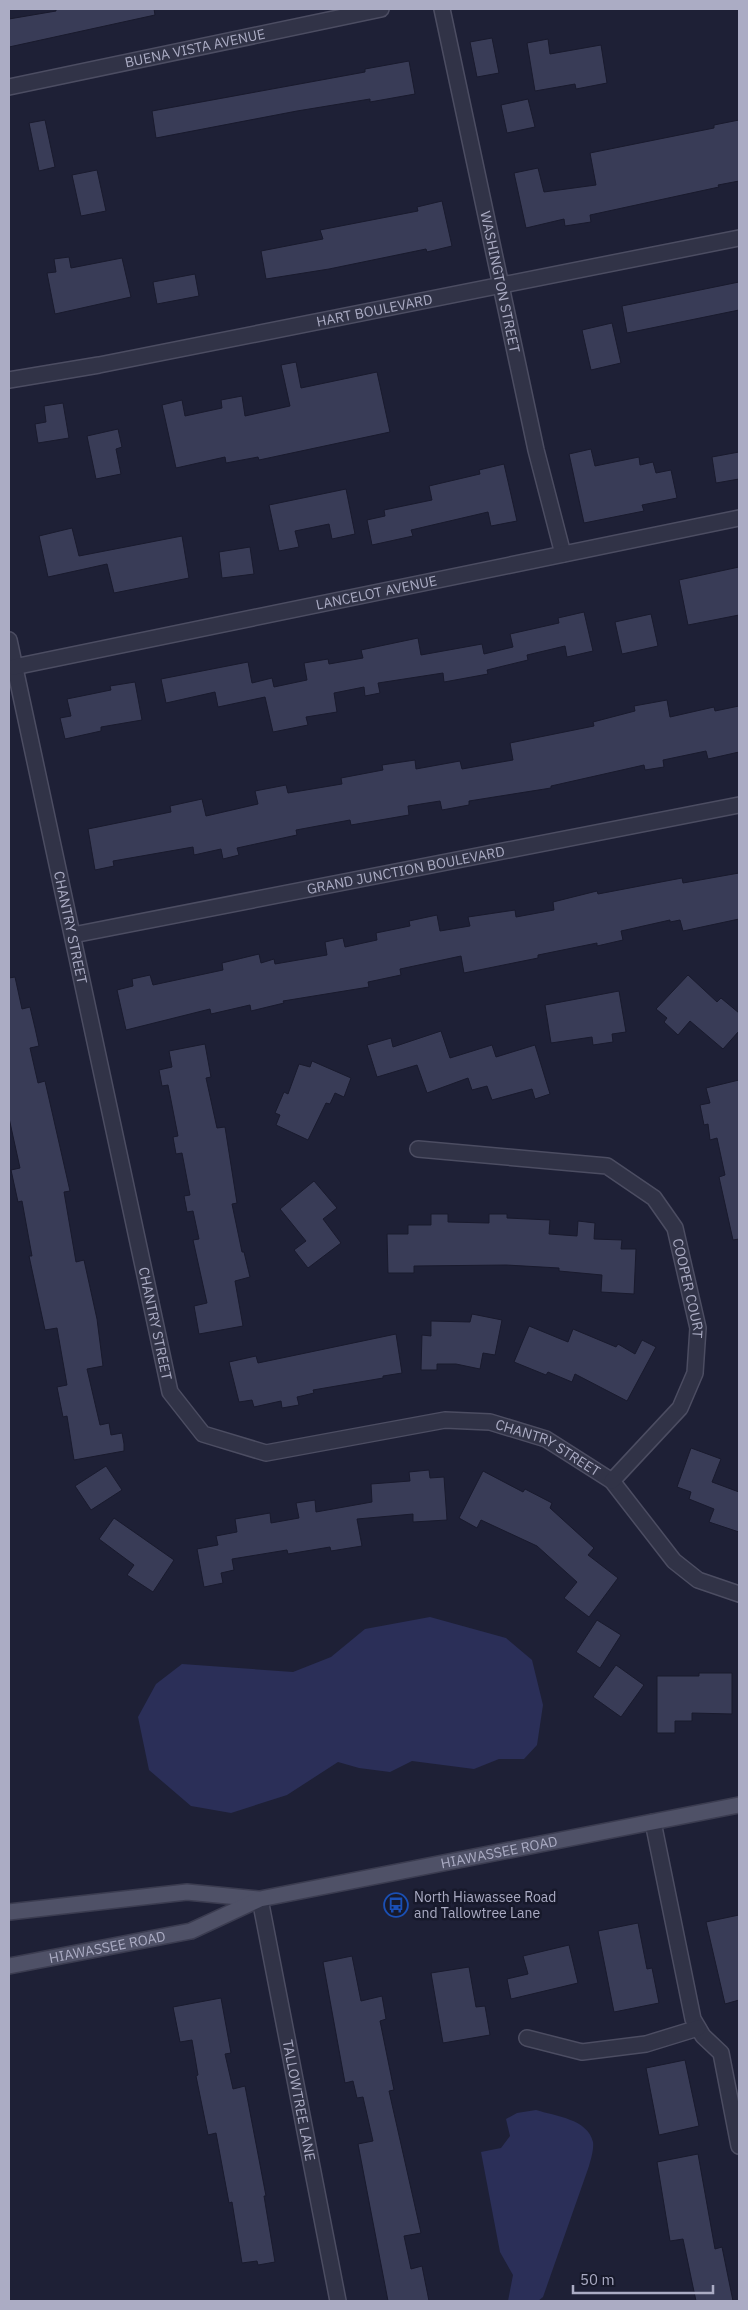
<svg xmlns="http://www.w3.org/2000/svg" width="748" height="2310" font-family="'IBM Plex Sans',sans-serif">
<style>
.water{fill:#2b2f58}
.building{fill:#393c57;stroke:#191a2d}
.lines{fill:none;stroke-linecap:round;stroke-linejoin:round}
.minor-casing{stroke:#4c4d62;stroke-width:18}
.major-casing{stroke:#3b3c50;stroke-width:18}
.minor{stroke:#313347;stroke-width:15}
.major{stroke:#4f5167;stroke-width:15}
.labels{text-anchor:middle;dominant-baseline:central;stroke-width:5;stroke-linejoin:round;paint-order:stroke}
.street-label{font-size:14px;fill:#abacc4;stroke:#17192b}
.poi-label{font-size:14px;fill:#abacc4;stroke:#17192b;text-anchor:start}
</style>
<rect width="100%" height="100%" fill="#1e2036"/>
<!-- water -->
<path class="water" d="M430,1617L506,1638L532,1660L543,1705L537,1745L524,1759H499L474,1769L412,1761L390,1772L359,1768L338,1762L287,1795L231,1813L191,1806L149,1770L138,1717L156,1684L182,1664L293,1672L331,1657L365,1629Z
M536,2110C555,2116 588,2119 593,2142C594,2149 591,2159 589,2166L543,2297L538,2301H508L513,2275L500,2252L481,2152L501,2148L510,2136L506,2119L517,2113Z"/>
<!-- building -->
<path class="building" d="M56,9H154L155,15L9,47V19L56,11Z
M492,38L499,73L477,77L470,42Z
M548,39L550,54L601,45L607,83L576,89L575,84L535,91L527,43Z
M409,61L415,94L370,102V99L297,111L156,138L152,111L365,72V69Z
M528,99L535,127L507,133L501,105Z
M45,120L55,167L39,171L29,123Z
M739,120V181L718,185L719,187L590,215L591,222L565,226L564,219L526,228L514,173L538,168L544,192L596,185L590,153L714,128V125Z
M97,170L106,211L81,216L72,175Z
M442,201L452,246L427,252L426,249L329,269L266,279L261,251L323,239L320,230L418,211L417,207Z
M69,257L71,268L122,258L131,297L55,314L47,273L56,272L54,259Z
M195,274L199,296L157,304L153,282Z
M739,282V310L627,333L622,306Z
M612,323L621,363L591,370L582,330Z
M296,362L301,388L377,372L390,432L259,460L258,457L226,463L225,457L176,468L162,405L182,400L185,416L222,408L221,400L242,396L245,416L290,406L281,365Z
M63,403L69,438L38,443L35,424L46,422L44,406Z
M118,429L122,447L116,449L121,474L96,479L87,436Z
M591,449L595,466L639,457L640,465L653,462L656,473L671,470L677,498L642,505L644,511L584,523L569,454Z
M739,452V479L716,483L712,457Z
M504,464L517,521L491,526L488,512L411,530L413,536L372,545L367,520L385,516L384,510L432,500L429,486L480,474L479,470Z
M346,489L355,534L332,539L329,524L295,531L299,547L279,551L269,505Z
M72,528L79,556L182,536L189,578L114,593L107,564L48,577L39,536Z
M250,547L254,574L222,578L219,552Z
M739,567V615L688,625L679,580Z
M584,612L593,651L567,657L565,646L527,655L528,660L487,670L488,674L444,682L443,673L378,683L380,693L365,696L364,687L334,693L337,712L306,717L308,725L273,732L265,697L218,707L215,692L166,703L161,679L248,662L252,683L272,678L274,687L307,680L304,663L328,659L329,664L363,658L361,650L418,638L421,655L482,644L484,654L513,647L510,634L559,623L558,618Z
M651,614L658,646L622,654L615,622Z
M135,682L142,720L101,727V731L65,739L60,718L71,716L67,699L111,690L110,686Z
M667,700L670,717L714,707L715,711L739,706V752L708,759L706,751L663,760L664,767L645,770L644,765L551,786V788L469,801V805L442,810L440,801L408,806L409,815L351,825L350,820L296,830L297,835L237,848L239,855L223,859L221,849L194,855L193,847L113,861L114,866L95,870L88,829L171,812L170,806L202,799L206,816L258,804L255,791L286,785L288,793L342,784L341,778L383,770L382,765L415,760L416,769L460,761L462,769L513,760L510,743L594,726L593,722L635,711L634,706Z
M739,873V919L683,931L680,920L670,922V920L621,931L623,940L597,946V943L538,955V958L464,973L461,956L400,969L401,975L368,982L369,987L283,1001L284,1003L251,1011L250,1005L211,1014L210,1009L126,1030L117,990L133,986L132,979L150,975L153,985L223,970L222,963L259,954L261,963L274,959L275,964L327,955L325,942L343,938L345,947L377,940L376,933L410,926L409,921L437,915L440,931L470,926L468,917L515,910L516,917L554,910L553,902L597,891L598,894L682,878L683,883Z
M688,975L717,1002L721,998L739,1013V1031L723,1049L690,1021L678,1035L664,1022L667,1018L656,1009Z
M15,977L22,1009L30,1007L35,1028L39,1046L30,1048L38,1083L45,1081L70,1191L64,1192L76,1262L84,1260L97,1319L103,1366L87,1369L100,1425L109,1423L111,1435L122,1433L124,1444V1451L74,1460L67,1416L63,1417L57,1387L67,1385L57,1328L45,1330L29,1256H32L22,1201L18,1202L11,1170L20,1168L9,1118V978Z
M619,991L626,1032L612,1034L613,1042L593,1045L592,1037L551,1043L545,1005Z
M441,1031L450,1058L492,1045L496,1057L535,1045L550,1094L535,1099L532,1089L492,1100L487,1086L472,1090L468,1078L427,1093L417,1065L377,1077L367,1045L391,1038L393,1047Z
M205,1044L211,1077L206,1078L217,1128L225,1127L237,1203L232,1204L242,1252H244L250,1277L235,1281L243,1326L199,1334L194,1306L207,1303L193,1240L199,1239L193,1211L187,1212L184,1196L190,1195L182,1153L176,1154L173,1137L178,1136L168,1085L162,1086L159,1070L172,1067L169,1051Z
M312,1061L351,1078L344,1097L335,1093L330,1104L326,1103L308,1140L276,1125L280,1115L275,1113L284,1092L288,1094L299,1064L310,1067Z
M739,1080V1239L733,1240L719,1177L725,1175L717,1138L710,1140L708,1124L704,1125L700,1105L710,1103L706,1088Z
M314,1181L337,1208L323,1219L341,1243L308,1268L294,1250L306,1241L280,1209Z
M431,1214H448V1222L489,1223V1214H507V1218L550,1220L549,1234L577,1236L578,1221L595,1223L594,1239L622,1240L621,1249H636L634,1294L601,1292L602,1275L559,1271V1268L506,1265L414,1266V1273H388L387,1234H408V1225H431Z
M472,1314L502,1320L495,1355L483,1353L480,1369L456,1364H437V1370H421L422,1335L431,1336V1321L470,1322Z
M529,1326L568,1342L573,1329L616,1347L618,1344L635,1354L642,1340L656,1347L627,1401L575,1374L572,1382L548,1372L546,1375L514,1362Z
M396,1334L402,1373L383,1376V1378L313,1390L314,1393L297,1397L299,1405L282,1408L281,1401L254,1407L252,1400L239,1402L229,1362L256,1356L258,1363Z
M691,1448L721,1459L712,1482L739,1492V1532L709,1522L714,1509L689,1499L691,1492L677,1487Z
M106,1466L122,1490L91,1510L75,1486Z
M429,1470L430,1478L444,1477L447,1520L413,1522V1514L357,1519L362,1546L331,1551L330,1547L288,1554L287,1550L232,1559L234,1570L221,1573L223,1583L204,1587L197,1549L218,1545L216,1536L237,1532L235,1519L270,1513L271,1523L299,1518L296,1503L315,1500L316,1512L372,1502L371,1484L410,1481L409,1472Z
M483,1471L523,1492L525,1489L552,1503L550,1508L594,1548L588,1555L618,1578L589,1617L564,1598L577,1582L537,1546L481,1520L477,1528L459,1518Z
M114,1518L174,1560L153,1592L127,1575L134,1565L99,1539Z
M597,1620L621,1635L600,1668L576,1652Z
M616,1665L644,1685L621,1717L593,1697Z
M699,1673H732V1714L692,1713V1721H675V1733H657V1676H699Z
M739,1915V2000L725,2004L706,1922Z
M638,1923L647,1969L652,1968L659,2003L614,2012L598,1931Z
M569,1945L578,1983L511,1999L507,1979L528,1974L523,1956Z
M352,1956L361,2001L382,1996L386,2019L380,2021L394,2090L389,2091L421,2233L404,2236L411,2269L422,2266L429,2301H388L358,2144L373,2141L363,2097L357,2098L353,2081L345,2083L323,1962Z
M469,1967L476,2007L485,2006L490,2035L443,2043L431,1973Z
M221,1998L231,2053L225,2054L233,2089L245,2086L266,2196H264L275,2262L258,2265L257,2261L242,2263L232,2202L229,2203L216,2133L208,2135L196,2076L198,2075L192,2040L180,2042L173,2007Z
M685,2060L699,2126L659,2135L646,2068Z
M698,2154L715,2249L722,2247L733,2301H696L683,2239L670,2241L657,2162Z"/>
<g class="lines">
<!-- minor casing -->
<g class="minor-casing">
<g id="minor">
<path id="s1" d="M442,9L536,450L563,554"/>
<path id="s2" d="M9,87L381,9"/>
<path id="s3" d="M9,380L99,365L739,238"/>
<path id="s4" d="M9,640L170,1392L203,1434L266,1453L445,1420L490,1422L546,1439L612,1481L674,1561L698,1580L739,1594"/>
<path id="s5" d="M14,667L739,518"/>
<path id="s6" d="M73,935L739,805"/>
<path id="s7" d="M418,1149L607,1166L654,1198L675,1228L698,1328L695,1373L680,1408L612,1481"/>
<path d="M653,1822L693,2019L703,2036L721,2053L739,2146"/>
<path id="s8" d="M260,1899L338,2301"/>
<path d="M527,2038L582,2052L646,2044L698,2028"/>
</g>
</g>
<!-- major casing -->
<g class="major-casing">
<g id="major">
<path d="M9,1912L187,1892L258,1899"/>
<path id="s9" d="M9,1966L191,1931L260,1899L739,1805"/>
</g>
</g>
<!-- minor -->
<use href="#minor" class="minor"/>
<!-- major -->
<use href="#major" class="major"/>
</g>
<!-- icons -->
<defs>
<g id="bus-ring" transform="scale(1.25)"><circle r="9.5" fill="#17192b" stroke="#1a4fb4" stroke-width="1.5"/><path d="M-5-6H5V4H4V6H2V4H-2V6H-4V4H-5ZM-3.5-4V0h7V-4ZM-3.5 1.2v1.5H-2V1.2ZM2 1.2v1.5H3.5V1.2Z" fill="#1a4fb4"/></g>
</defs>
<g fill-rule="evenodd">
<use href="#bus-ring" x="396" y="1905"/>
</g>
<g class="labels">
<!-- street labels -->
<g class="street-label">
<text stroke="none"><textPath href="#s2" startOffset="190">BUENA VISTA AVENUE</textPath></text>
<text stroke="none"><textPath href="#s1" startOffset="279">WASHINGTON STREET</textPath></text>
<text stroke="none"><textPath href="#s3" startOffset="372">HART BOULEVARD</textPath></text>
<text stroke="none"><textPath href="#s5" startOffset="370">LANCELOT AVENUE</textPath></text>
<text stroke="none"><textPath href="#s6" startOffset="339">GRAND JUNCTION BOULEVARD</textPath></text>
<text stroke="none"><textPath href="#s4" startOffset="294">CHANTRY STREET</textPath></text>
<text stroke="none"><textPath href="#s7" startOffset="345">COOPER COURT</textPath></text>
<text stroke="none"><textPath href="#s4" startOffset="699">CHANTRY STREET</textPath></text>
<text stroke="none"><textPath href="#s4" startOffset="1179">CHANTRY STREET</textPath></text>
<text stroke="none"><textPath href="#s9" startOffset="505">HIAWASSEE ROAD</textPath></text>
<text stroke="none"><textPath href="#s9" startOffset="100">HIAWASSEE ROAD</textPath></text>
<text stroke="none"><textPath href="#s8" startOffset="205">TALLOWTREE LANE</textPath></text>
</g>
<!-- poi labels -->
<g class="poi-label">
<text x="414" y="1897">North Hiawassee Road<tspan x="414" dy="16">and Tallowtree Lane</tspan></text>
</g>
</g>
<!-- border -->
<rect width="748" height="2310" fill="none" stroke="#abacc4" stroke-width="20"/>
<!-- scale -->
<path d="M573 2285v8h140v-8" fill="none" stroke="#abacc4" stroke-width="2.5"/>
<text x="580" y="2285" font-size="15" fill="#abacc4" stroke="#17192b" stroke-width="4" paint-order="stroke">50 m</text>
</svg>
